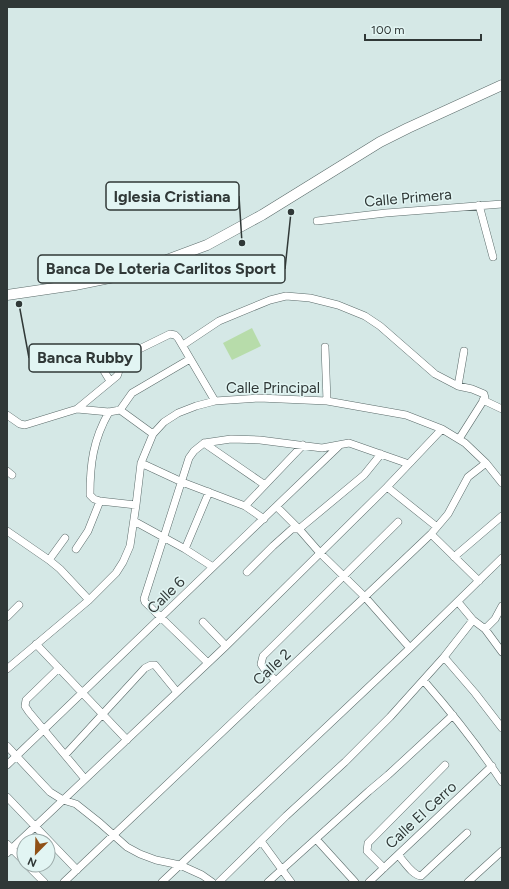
<svg xmlns="http://www.w3.org/2000/svg" width="509" height="889" font-family="Figtree,sans-serif">
<style>
.green{fill:#b7dcaa}
.lines{fill:none;stroke-linecap:round;stroke-linejoin:round}
.minor-casing{stroke:#5b6b6a;stroke-width:8}
.secondary-casing{stroke:#5b6b6a;stroke-width:11}
.minor{stroke:#fff;stroke-width:7}
.secondary{stroke:#fff;stroke-width:10}
.labels{text-anchor:middle;dominant-baseline:central;stroke-width:3;stroke-linejoin:round;paint-order:stroke}
.street-label{font-size:15px;fill:#303837;stroke:#e2f5f3}
.leader{fill:none;stroke:#303837;stroke-width:1.5}
.callout-dot{fill:#303837;stroke:#e2f5f3;stroke-width:1.5}
.callout{fill:#e2f5f3;stroke:#303837;stroke-width:1.5}
.callout-label{font-size:16px;text-anchor:middle;font-weight:bold;fill:#303837}
</style>
<rect width="100%" height="100%" fill="#d5e8e6"/>
<!-- green -->
<path class="green" d="M252,328L261,346L232,360L223,343Z"/>
<g class="lines">
<!-- minor casing -->
<g class="minor-casing">
<path id="minor" d="M479,205L493,257
M317,221L386,213L502,204
M183,345L219,321L270,300L286,296L310,298L338,305L365,316L380,326L435,374L458,386L472,389L484,394L485,398L459,439
M325,347L327,401
M95,356L110,381
M458,386L464,351
M483,400L502,409
M77,409L117,376C121,370 117,364 121,358L170,334L175,335L178,338L215,401
M120,410L132,393L190,359
M7,415L20,424L25,425L77,409L109,412L120,410L153,434
M204,443L265,485
M141,463L182,482L245,506L264,519
M7,471L12,475
M387,487L437,527
M100,501L136,505
M245,506L303,445
M277,507L299,529L320,553L365,597L410,648
M134,521L185,549L213,567
M7,531L49,560L60,569L89,600
M431,534L479,581
M76,549L88,531L100,501L94,499L90,495C90,464 93,440 109,412
M185,549L209,492
M454,557L502,516
M49,560L65,538
M247,572L273,546L292,529H299L364,475L381,454
M458,602L473,620L485,629L502,652
M7,617L19,605
M203,622L226,646
M485,629L495,619L502,606
M36,644L127,740
M444,657L475,693L502,728
M208,663L145,602L144,599L189,458L194,451L204,443L231,439L260,440L322,448L349,443L409,464
M59,668L26,700L25,706L29,712L85,779
M7,669L89,600L116,573L123,562L130,546L136,505L141,463L153,434L164,422L178,413L196,406L215,401L259,398L327,401L406,415L442,429L465,443L486,463L502,483
M276,681L265,670L261,664L263,656L398,522
M424,681C452,713 478,746 502,782
M7,746L50,792L63,800L76,804L100,823L127,847L140,854L156,860L180,865L202,875L212,882
M65,755L145,668L151,665H155L177,692
M7,765L340,445
M7,797L77,870
M316,839L355,882
M261,841L291,882
M7,844L24,861
M7,853L226,646L387,487L442,429
M398,855C404,861 412,875 421,876L467,833
M27,865L44,882
M384,868L367,851L368,843L445,765
M64,882L431,534L448,514L468,477L486,463
M162,882L410,648L502,558
M219,882L286,816L345,762L390,717L444,657L473,620
M268,882L369,791L388,775L453,715
M369,882L492,766
M468,882L502,851"/>
</g>
<!-- secondary casing -->
<g class="secondary-casing">
<path id="secondary" d="M7,295L75,285L129,274L207,245L262,215L380,142L408,128L502,85"/>
</g>
<!-- minor -->
<use href="#minor" class="minor"/>
<!-- secondary -->
<use href="#secondary" class="secondary"/>
</g>
<g class="labels">
<!-- street labels -->
<g class="street-label">
<text transform="translate(408 198) rotate(-5)">Calle Primera</text>
<text x="273" y="388">Calle Principal</text>
<text transform="translate(166 595) rotate(-44)">Calle 6</text>
<text transform="translate(272 667) rotate(-43)">Calle 2</text>
<text transform="translate(421 815) rotate(-43)">Calle El Cerro</text>
</g>
</g>
<!-- callouts -->
<path class="leader" d="M242 243L239 196M291 212L285 269M19 304L29 358"/>
<g class="callout-dot">
<circle cx="242" cy="243" r="4"/>
<circle cx="291" cy="212" r="4"/>
<circle cx="19" cy="304" r="4"/>
</g>
<g class="callout">
<rect x="106" y="182" width="133" height="28" rx="4"/>
<rect x="38" y="255" width="247" height="28" rx="4"/>
<rect x="29" y="344" width="112" height="28" rx="4"/>
</g>
<g class="callout-label">
<text x="172" y="202">Iglesia Cristiana</text>
<text x="161" y="274">Banca De Loteria Carlitos Sport</text>
<text x="85" y="363">Banca Rubby</text>
</g>
<!-- border -->
<rect width="509" height="889" fill="none" stroke="#303837" stroke-width="16"/>
<!-- north arrow -->
<g transform="translate(36 853) rotate(203)"><circle r="19" fill="#e2f5f3" stroke="#9ba9a8"/>
<path d="M0-3L7 15L0 10L-7 15Z" fill="#905117"/>
<text y="-6" font-size="11" font-weight="bold" text-anchor="middle" fill="#303837">N</text>
</g>
<!-- scale -->
<path d="M365 34v6h116v-6" fill="none" stroke="#303837" stroke-width="2"/>
<text x="371" y="34" font-size="12" fill="#303837" stroke="#e2f5f3" stroke-width="3" paint-order="stroke">100 m</text>
</svg>
